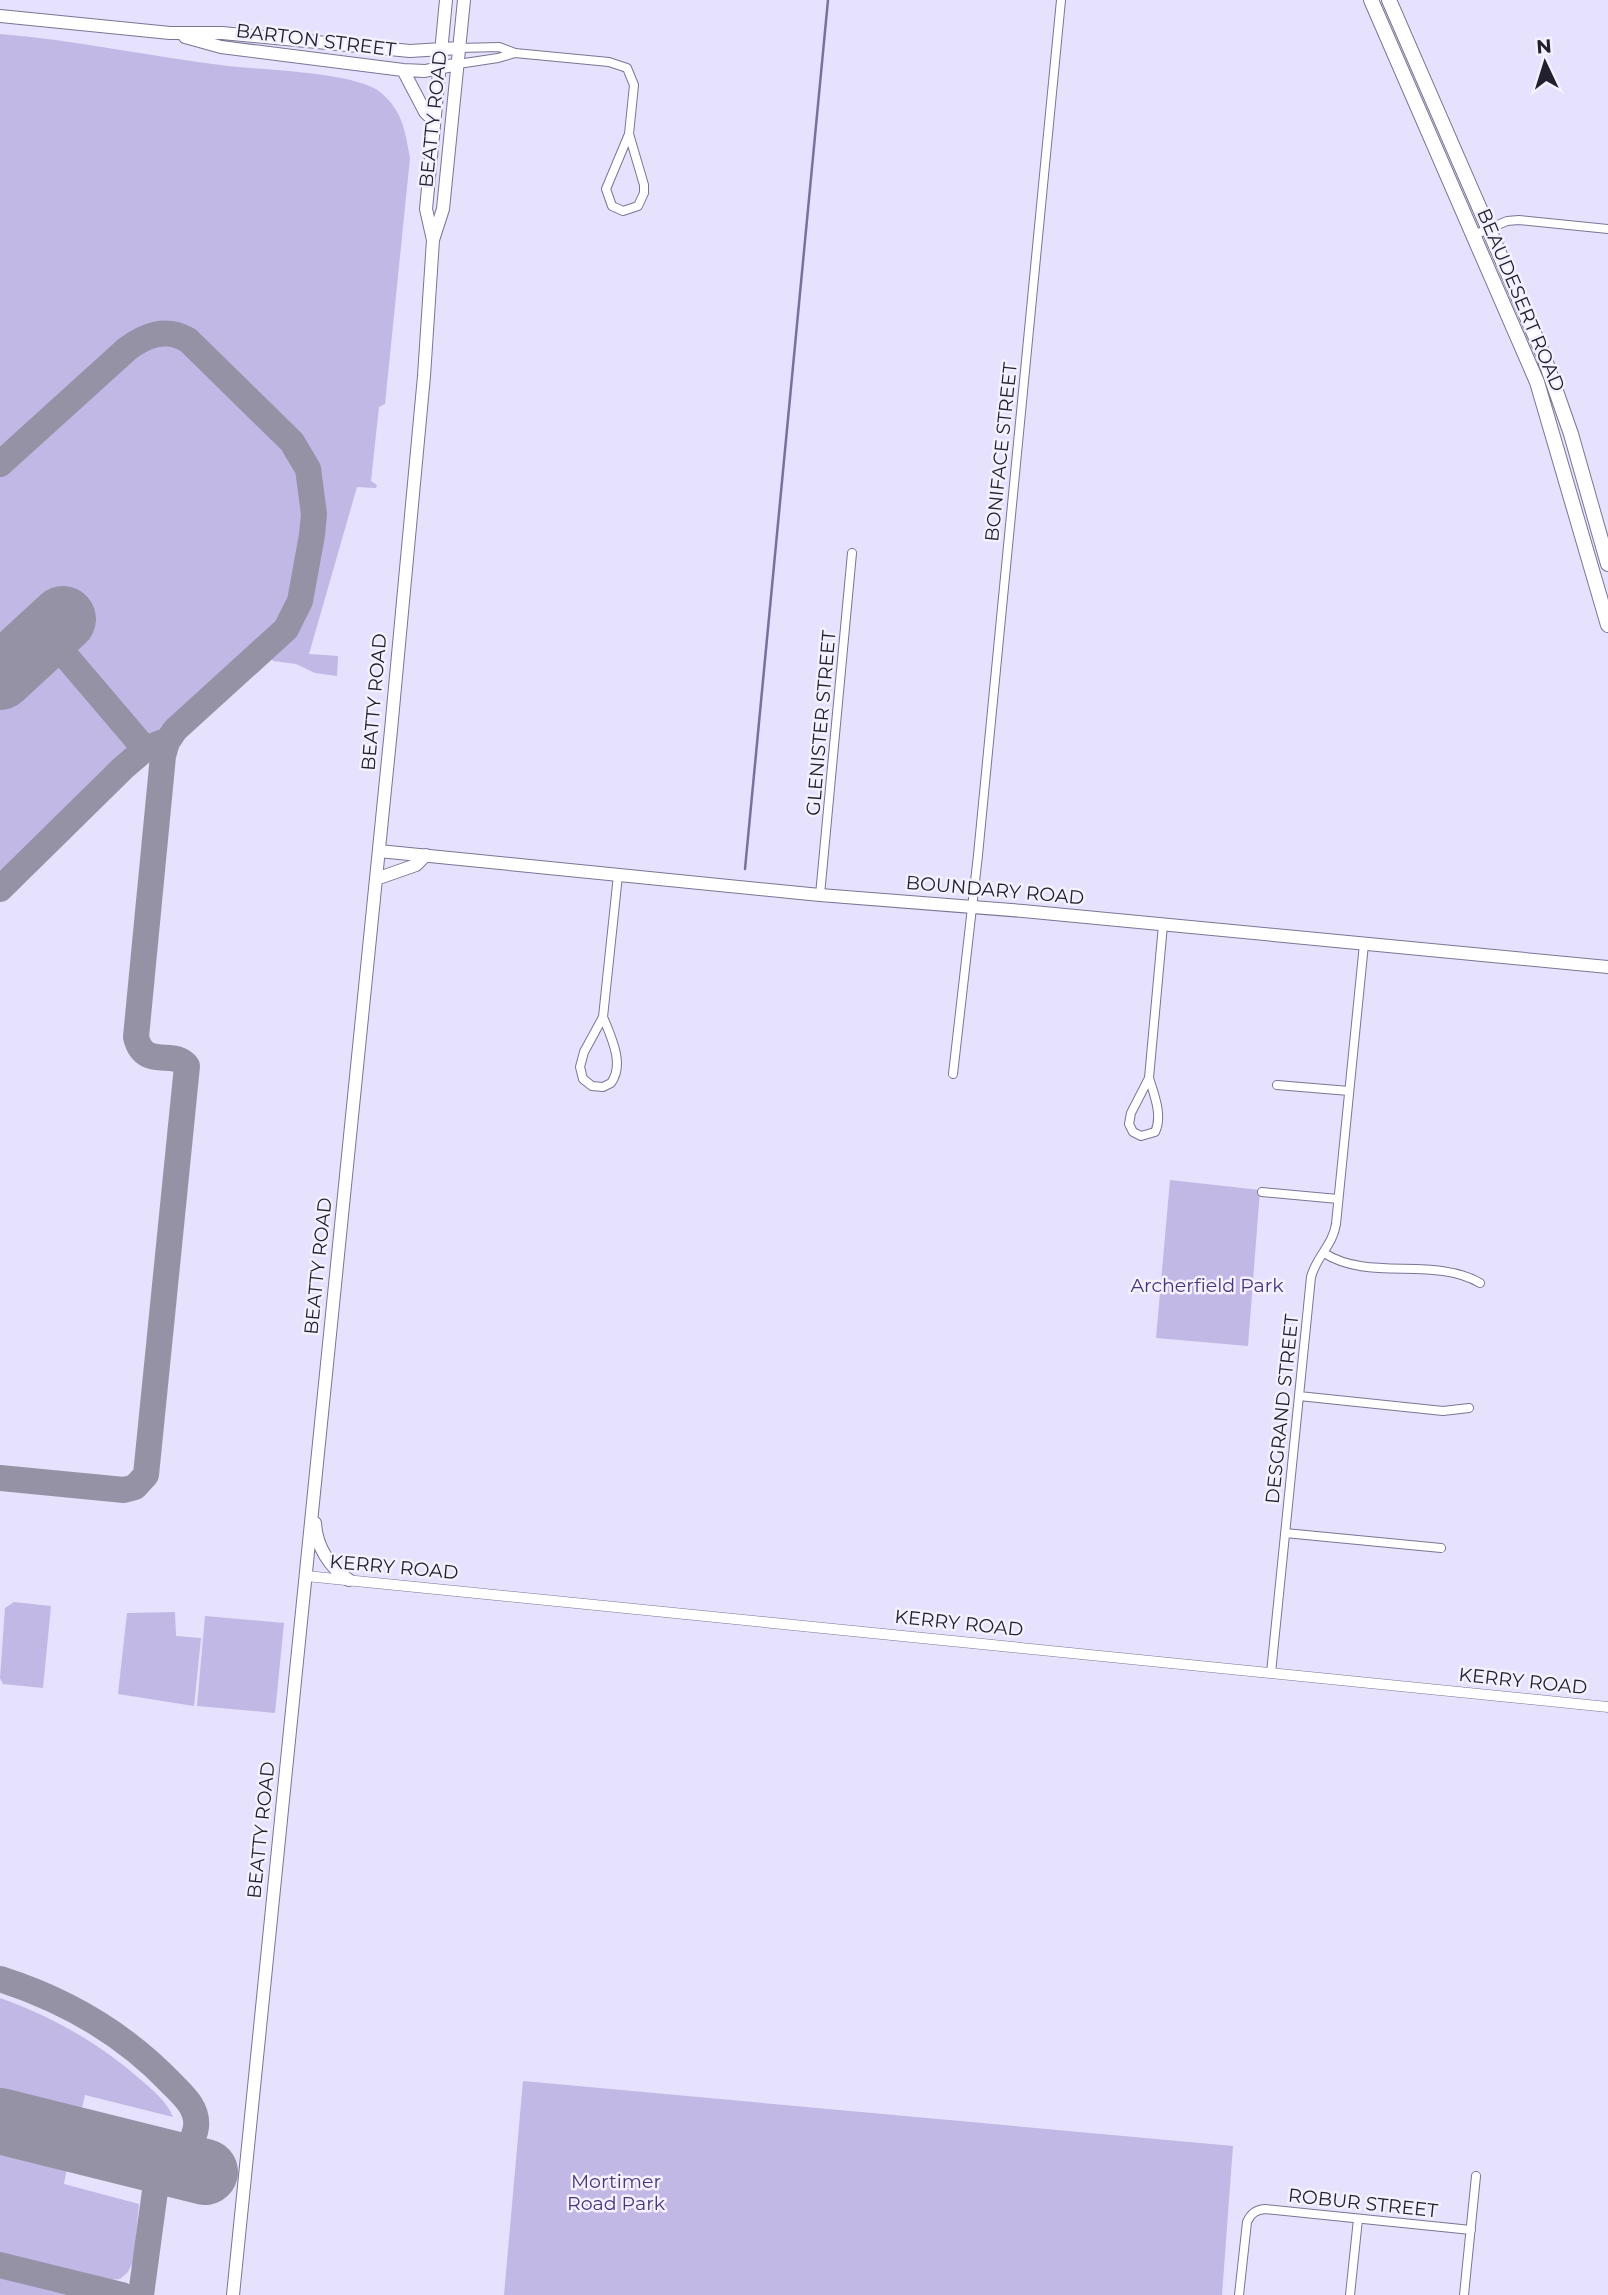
<svg xmlns="http://www.w3.org/2000/svg" width="1608" height="2295" font-family="Montserrat,sans-serif">
<style>
.green{fill:#c1b8e6}
.lines{fill:none;stroke-linecap:round;stroke-linejoin:round}
.stream{stroke:#7a709c;stroke-width:2.5}
.taxiway{stroke:#9692a6;stroke-width:26}
.runway{stroke:#9692a6;stroke-width:66}
.minor-casing{stroke:#7b7593;stroke-width:10}
.tertiary-casing{stroke:#7b7593;stroke-width:11}
.secondary-casing{stroke:#7b7593;stroke-width:14}
.trunk-casing{stroke:#7b7593;stroke-width:16}
.minor{stroke:#fff;stroke-width:8}
.tertiary{stroke:#fff;stroke-width:10}
.secondary{stroke:#fff;stroke-width:12}
.trunk{stroke:#fff;stroke-width:14}
.labels{text-anchor:middle;dominant-baseline:central;stroke-width:5;stroke-linejoin:round;paint-order:stroke}
.street-label{font-size:19px;fill:#22202c;stroke:#f3f1fe}
.park-label{font-size:19px;fill:#49357a;stroke:#f3f1fe}
</style>
<rect width="100%" height="100%" fill="#e6e1fc"/>
<!-- green -->
<path class="green" d="M0,34C77,40 152,57 228,66C262,70 355,72 380,92C403,111 405,131 410,158L385,404L379,407L371,481L377,485L376,488L357,487L309,654L338,656L337,676L315,673L296,664L273,661L269,653C273,644 282,641 285,632L281,628L274,629L0,879Z
M1170,1180L1260,1190L1248,1346L1156,1338Z
M14,1602L51,1606L43,1688L3,1684L0,1678L5,1608Z
M175,1612L176,1636L201,1638L194,1706L118,1694L127,1613Z
M205,1616L284,1623L275,1713L197,1706Z
M0,1998C53,2017 99,2043 141,2080C153,2090 167,2102 173,2117L85,2095L80,2117L0,2097Z
M523,2081L1233,2146L1222,2295H504Z
M0,2146L68,2162L64,2184L139,2204L134,2259L128,2272L120,2279L94,2281L0,2258Z
M0,2274L93,2295H0Z"/>
<g class="lines">
<!-- stream -->
<path class="stream" d="M745,869L828,0"/>
<!-- taxiway -->
<path class="taxiway" d="M0,464L127,349C146,335 166,327 188,340L292,442L308,469L314,514L312,535L300,601L286,629L175,730L167,742L163,756L136,1037C144,1071 175,1048 187,1066L146,1475L135,1487L124,1490L0,1478
M47,634L145,749
M0,889L123,768L145,749L168,740
M0,1979C66,2000 126,2035 174,2086C185,2097 198,2109 196,2127C193,2152 166,2155 157,2176L141,2295
M61,2136L150,2156L171,2149L191,2153L196,2166L190,2176L178,2179L169,2174L162,2162L130,2155
M0,2265L122,2295"/>
<!-- runway -->
<path class="runway" d="M0,677L63,619
M0,2121L205,2172"/>
<!-- minor casing -->
<g class="minor-casing">
<path id="minor" d="M459,48L499,47L515,53L609,62L627,68L634,85L629,134L606,189L612,206L623,211L638,206L644,193V185L629,134
M458,64L498,58L515,53
M1474,235L1507,221L1519,220L1608,229
M820,895L852,553
M603,1017C611,1037 625,1064 611,1083L603,1087L592,1086L583,1079L580,1067L584,1052L603,1017L618,875
M953,1074L978,855L1061,0
M1149,1078C1154,1094 1163,1116 1155,1132L1141,1136L1133,1132L1129,1124L1131,1113L1149,1078L1163,925
M1277,1085L1349,1091
M1262,1192L1338,1199
M1324,1253C1369,1282 1434,1256 1480,1283
M1299,1396L1443,1411L1469,1408
M1285,1533L1441,1548
M1271,1673L1311,1277C1316,1257 1333,1245 1336,1224L1364,944
M1239,2295L1247,2222C1251,2213 1256,2210 1265,2209L1471,2230
M1350,2295L1358,2219
M1464,2295L1476,2176"/>
</g>
<!-- tertiary casing -->
<g class="tertiary-casing">
<path id="tertiary" d="M306,1576L1608,1707"/>
</g>
<!-- secondary casing -->
<g class="secondary-casing">
<path id="secondary" d="M0,16L170,33H222L410,51L459,48
M185,37L221,47L403,70L425,71L458,64
M403,70L425,112L434,121
M433,240L426,209L446,0
M379,851L820,895L1023,911L1608,967
M376,879L416,865L426,855
M315,1523C316,1546 330,1568 349,1580
M233,2295L391,730L424,376L433,240L443,209L464,0"/>
</g>
<!-- trunk casing -->
<g class="trunk-casing">
<path id="trunk" d="M1371,0L1537,382L1608,625
M1389,0L1543,354L1571,434L1608,564"/>
</g>
<!-- minor -->
<use href="#minor" class="minor"/>
<!-- tertiary -->
<use href="#tertiary" class="tertiary"/>
<!-- secondary -->
<use href="#secondary" class="secondary"/>
<!-- trunk -->
<use href="#trunk" class="trunk"/>
</g>
<g class="labels">
<!-- street labels -->
<g class="street-label">
<text transform="translate(316 40) rotate(7)">BARTON STREET</text>
<text transform="translate(433 119) rotate(-84)">BEATTY ROAD</text>
<text transform="translate(1521 300) rotate(67)">BEAUDESERT ROAD</text>
<text transform="translate(1001 452) rotate(-84)">BONIFACE STREET</text>
<text transform="translate(374 702) rotate(-85)">BEATTY ROAD</text>
<text transform="translate(821 723) rotate(-85)">GLENISTER STREET</text>
<text transform="translate(995 890) rotate(5)">BOUNDARY ROAD</text>
<text transform="translate(318 1266) rotate(-84)">BEATTY ROAD</text>
<text transform="translate(1282 1409) rotate(-84)">DESGRAND STREET</text>
<text transform="translate(394 1567) rotate(5)">KERRY ROAD</text>
<text transform="translate(959 1623) rotate(6)">KERRY ROAD</text>
<text transform="translate(1523 1681) rotate(6)">KERRY ROAD</text>
<text transform="translate(261 1830) rotate(-84)">BEATTY ROAD</text>
<text transform="translate(1363 2203) rotate(6)">ROBUR STREET</text>
</g>
<!-- park labels -->
<g class="park-label">
<text x="1207" y="1285">Archerfield Park</text>
<text x="616" y="2181">Mortimer<tspan x="616" dy="22">Road Park</tspan></text>
</g>
</g>
<!-- north arrow -->
<g transform="translate(1545 63) rotate(356)" stroke="#f3f1fe" stroke-width="5" paint-order="stroke">
<path d="M0-5L12 26L0 18L-12 26Z" fill="#22202c"/>
<text y="-10" font-size="19" font-weight="bold" text-anchor="middle" fill="#22202c">N</text>
</g>
</svg>
